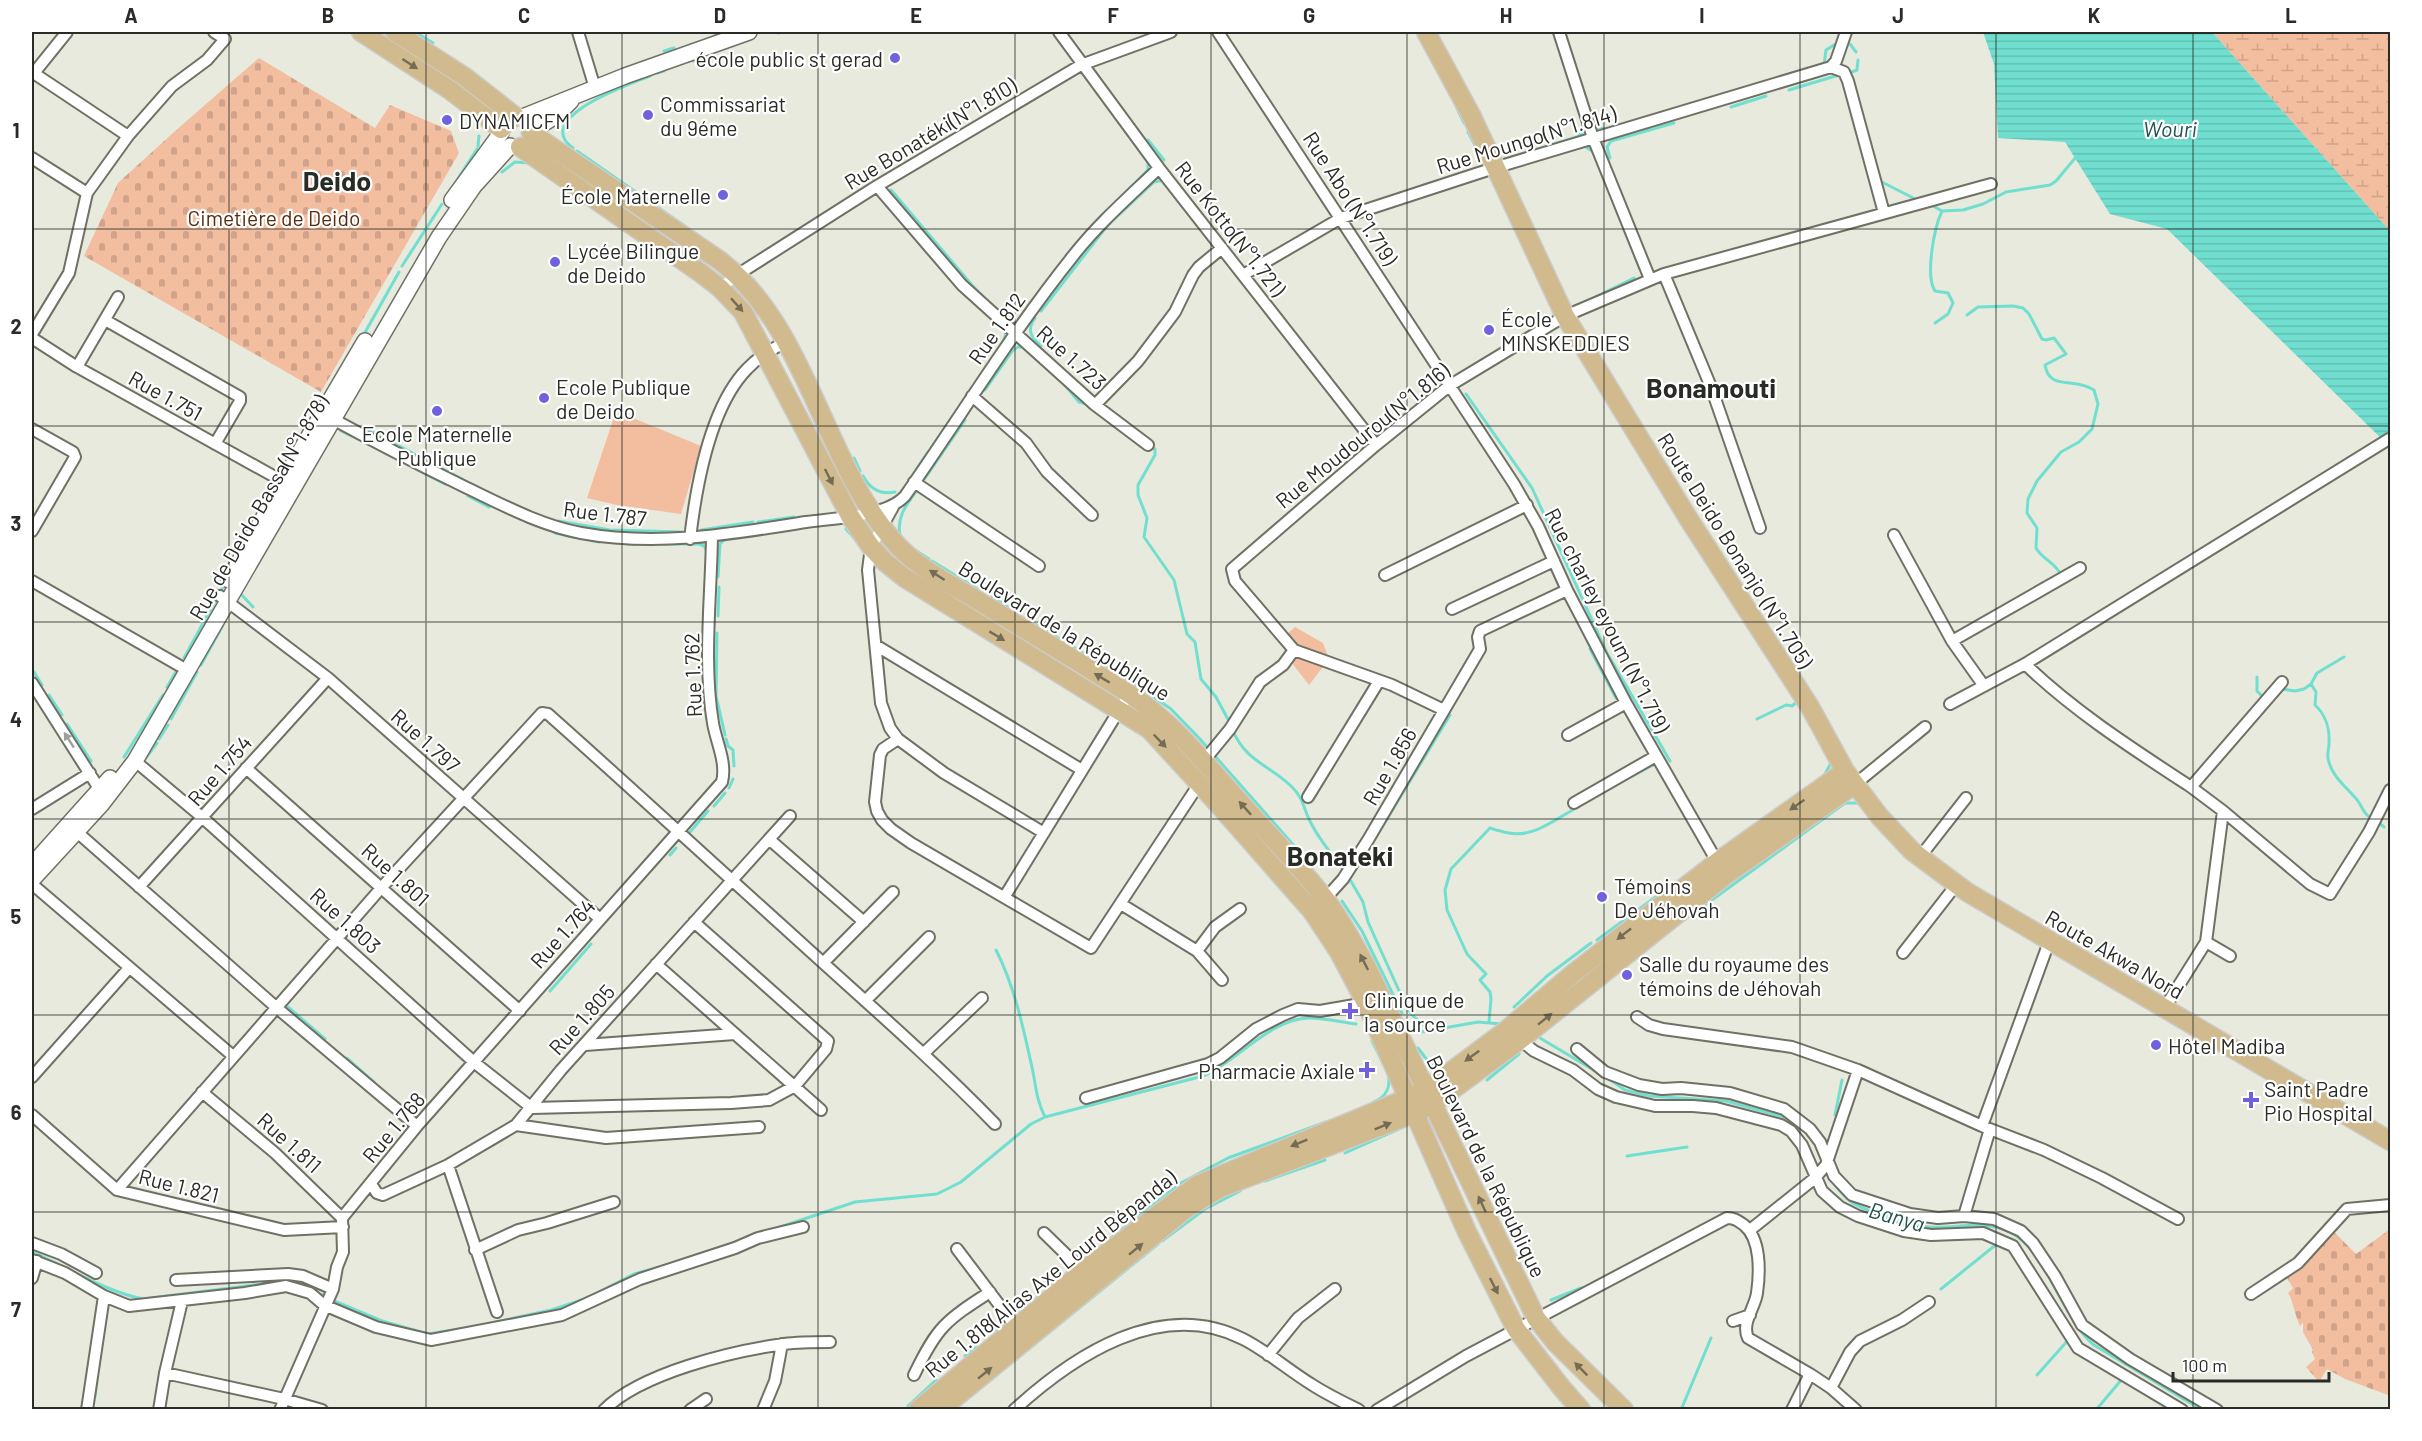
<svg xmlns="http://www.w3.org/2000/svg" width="2422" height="1441" font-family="Barlow,sans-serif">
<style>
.green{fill:#f3bda0}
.wetland{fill:url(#wetland-marsh)}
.cemetery{fill:url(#cemetery-stones)}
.water{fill:url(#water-rules)}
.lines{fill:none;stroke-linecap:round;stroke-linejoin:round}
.stream{stroke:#71dfd0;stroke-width:3}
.street-casing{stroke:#6f7165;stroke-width:14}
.secondary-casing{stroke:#6f7165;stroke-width:18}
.primary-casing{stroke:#cccccb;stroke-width:21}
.street{stroke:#fff;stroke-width:10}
.secondary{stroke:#fff;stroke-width:15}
.primary{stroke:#d1bb8e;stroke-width:18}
.oneway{fill:#756c55}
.oneway2{fill:#9fa09d}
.grid{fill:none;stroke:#292b26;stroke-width:1.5;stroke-opacity:0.55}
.poi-dot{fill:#6f62dc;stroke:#fff;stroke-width:2}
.labels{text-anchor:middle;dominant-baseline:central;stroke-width:4.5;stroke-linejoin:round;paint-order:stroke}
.poi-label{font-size:21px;fill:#292b26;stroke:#fff;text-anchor:start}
.street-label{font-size:21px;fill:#292b26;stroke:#fff}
.park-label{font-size:21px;fill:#5a2b0c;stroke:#fff}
.water-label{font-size:22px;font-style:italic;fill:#22534c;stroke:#fff}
.district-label{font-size:27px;font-weight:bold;fill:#292b26;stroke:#fff}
.neatline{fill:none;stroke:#292b26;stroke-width:2}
.grid-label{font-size:20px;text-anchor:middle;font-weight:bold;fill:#292b26}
</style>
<defs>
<pattern id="wetland-marsh" width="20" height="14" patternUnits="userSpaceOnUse" patternTransform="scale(1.5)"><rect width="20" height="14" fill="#f3bda0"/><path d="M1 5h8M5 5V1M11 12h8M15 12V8" fill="none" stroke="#d0a38a"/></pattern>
<pattern id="cemetery-stones" width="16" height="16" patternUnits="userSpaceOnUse" patternTransform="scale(1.5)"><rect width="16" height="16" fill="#f3bda0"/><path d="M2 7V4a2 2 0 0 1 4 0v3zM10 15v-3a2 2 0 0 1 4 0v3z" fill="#d0a38a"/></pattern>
<pattern id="water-rules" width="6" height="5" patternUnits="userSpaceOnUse" patternTransform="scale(1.5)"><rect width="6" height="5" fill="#71dfd0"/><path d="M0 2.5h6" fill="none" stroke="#62c0b2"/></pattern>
</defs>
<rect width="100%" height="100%" fill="#e7eadc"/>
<!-- green -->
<path class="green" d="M616,411L701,446L681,514L617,505L587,498Z
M1295,627L1323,643L1329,659L1309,685L1285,654L1284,637Z"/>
<!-- wetland -->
<path class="wetland" d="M2212,32H2390V231Z"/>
<!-- cemetery -->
<path class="cemetery" d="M259,58L375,128L390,105L451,131L459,153L321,392L84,256L118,183L174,132Z
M2390,1229V1390L2388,1395L2345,1379L2327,1369L2319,1382L2306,1367L2315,1359L2312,1352L2313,1350L2303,1332V1322L2300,1326C2295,1316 2293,1300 2288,1293L2293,1288L2287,1278L2335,1233L2356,1254Z"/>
<!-- water -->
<path class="water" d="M1983,32H2212L2390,231V447L2167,229L2110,214L2065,142L1998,138L1994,64Z"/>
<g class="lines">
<!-- stream -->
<path class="stream" d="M415,32L433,43
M778,33L783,32
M715,34L722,32
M1850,44L1856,52
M664,51L674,48
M693,61L704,57
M1824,65L1826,50L1839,42
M657,73L664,71
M1849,73L1857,70L1858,60
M1789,90L1842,74
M1731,107L1766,96
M1457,108L1464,123
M1591,111L1596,125
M1596,126L1604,129
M1468,132L1477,149
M1148,140L1164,160
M478,146L479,136
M573,148C531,118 630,84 650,76
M1587,148L1594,152
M577,151L699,236
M1525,153L1577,137L1583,132V125
M1610,158L1607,147L1611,141L1674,123
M502,172L515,162L530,163
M1444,179L1454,176
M1880,181L1919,201
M1424,185L1437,181
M452,188L477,149
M891,190L971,284L990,304
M1126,192L1148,170V160
M1931,205L1942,211L1963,210L1983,204L2006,192L2050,185L2056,181L2076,157
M1624,229L1640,269
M1088,230L1106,211
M727,256L736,263
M402,266L442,204
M753,279L773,305
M1585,302L1634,278
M1041,311L1107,226L1154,182L1164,180
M1004,313L1013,321
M1967,315L1978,307L2013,306L2023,308L2029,314L2042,339L2046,340L2054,338L2066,354L2045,365C2049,391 2074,377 2094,390L2098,404L2092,429L2079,442L2061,452L2037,481L2028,499L2027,513L2037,528L2036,548C2043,560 2056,563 2061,575
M1035,318C1026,331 1031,336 1041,346
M1935,323L1948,314L1953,303L1948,293L1935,291C1925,276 1934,228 1942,211
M363,336L399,272
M1003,342L1006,334L1003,328
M1064,384L1079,402L1087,404
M985,390L1013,350L1018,347H1024
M1466,394L1532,488L1607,653L1670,761
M367,429L477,487
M341,431L371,445
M1150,446L1155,449V455L1138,485V495L1147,518L1144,537L1174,580L1187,634L1195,642L1201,679L1216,697L1230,723
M931,448L953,416
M394,457L406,463
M854,458L860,471
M414,468L445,484
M863,476C870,489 880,495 895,492
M908,482L928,452
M921,484L965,420
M468,496L489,507
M558,521L610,530L683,532
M758,522L794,517
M846,529L855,539
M701,530L753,522
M555,533L574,537
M900,535C896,516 908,503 918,489
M589,540L599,542
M609,542L618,543
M628,544H637
M663,544H699L704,546L707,551
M915,550L929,559
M871,561L896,582
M932,561L984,593
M718,577L720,544L724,540L740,537
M240,593L253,607
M992,597L1019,614
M718,616L719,587
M1033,623L1135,684L1171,709L1199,738L1311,865
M717,633L716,696L725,735
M1590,649L1616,698
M184,658L225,583
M201,665L223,625
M34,672L42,685
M2257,677V691L2263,697
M704,683L705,709
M2311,684L2316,692L2315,705C2326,715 2330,730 2329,744C2329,749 2327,753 2328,758C2331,777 2347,787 2358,801C2363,808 2363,814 2372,819
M167,687L178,668
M2282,689L2295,691L2304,689L2311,684L2317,673L2344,657
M49,695L62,715
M706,715L708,724
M171,719L197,672
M1757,719L1786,705L1792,706L1798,701L1797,699
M67,724L91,761
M1632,725L1650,755
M1232,729C1246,762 1268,764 1291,786C1305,799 1303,810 1312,825C1321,842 1333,856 1344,870
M159,739L168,725
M726,739L728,746L733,750L734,766
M124,757L163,695
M145,759L157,743
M1824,776L1832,761
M1623,781L1653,765
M729,788L733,779
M714,806L725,793
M2378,822L2384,827
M690,832L708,811
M1373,842L1450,715
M670,855L676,848
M1348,876L1363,902L1368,922L1405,1004L1412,1015L1430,1031
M1348,882L1369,847
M1342,901L1362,931L1402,1013
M1690,916L1845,803H1859
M1597,940L1672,885
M996,950C1015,987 1024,1031 1033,1072C1036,1088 1037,1101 1045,1117
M550,991L591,944
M288,1007L325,1039
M1514,1007L1547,976L1591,943
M1489,1022L1491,999L1490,992L1480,980L1486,974L1467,954L1447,910L1445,890L1451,869L1490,828C1496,830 1503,832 1509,833C1534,838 1557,818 1578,807
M1421,1032L1478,1022L1501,1024
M1540,1038L1597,1072
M1372,1041L1383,1063
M1418,1048L1431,1065H1447
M347,1058L374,1082
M1606,1077L1625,1090L1649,1096L1726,1101L1784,1117L1794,1123
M1487,1080L1519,1054
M1374,1102C1386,1097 1391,1087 1388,1074
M1835,1115L1842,1080
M1345,1153L1406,1126
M1627,1156L1687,1147
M1832,1180C1837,1188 1842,1195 1850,1201C1862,1210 1912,1226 1928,1227C1956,1229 1983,1219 2010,1232C2047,1251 2061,1317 2094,1345L2202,1410
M1265,1181L1325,1160
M1179,1184L1228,1158L1326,1122
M771,1230L855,1202L937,1194L961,1182L1031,1124L1045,1117L1203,1076C1237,1061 1272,1018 1309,1018C1324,1018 1341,1022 1356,1024
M1162,1241L1205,1209L1240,1191
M1101,1246L1176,1187
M32,1252C69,1268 104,1291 143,1299L293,1280L326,1297
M691,1257L742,1240
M1941,1289L1998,1243
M599,1292L634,1274L674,1263
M332,1300L382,1321L428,1334L478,1326
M1551,1300L1581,1288
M1013,1318L1039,1296
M496,1322L551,1310L588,1298
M993,1334L1008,1322
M965,1356L977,1347
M2037,1375L2070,1338
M972,1395L1158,1244
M95,1396L97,1377
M908,1406L936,1380
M93,1410V1409
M1681,1410L1711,1338
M2096,1410L2122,1379"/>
<!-- street casing -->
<g class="street-casing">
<path id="street" d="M578,32L595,88
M1059,32L1159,168L1376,445
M1218,32L1514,484L1538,526L1567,590L1626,703L1719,865
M1559,32L1593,138L1650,279
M1831,67L1844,72L1848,81L1884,213
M1831,67L1836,61L1846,32
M32,72L128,136
M34,73L67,32
M32,158L87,193
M877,186L962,285L1095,405L1148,445
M1664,274L1711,387L1760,528
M1243,275L1341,218L1494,168L1831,67
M720,288L737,275L877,186L1081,65L1171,32
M105,320L240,397V401L215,444
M32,334L69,273L87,193L128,136L172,86L207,60L225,39L214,32
M32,338L77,367L284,482
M77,367L118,297
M972,396L1026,443L1047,472L1092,515
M1095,405L1138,361L1175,312L1193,275L1199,267L1222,248
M329,417C373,441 418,464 463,486C501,504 539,525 581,533C657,547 731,534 806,522C834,518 886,517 905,496C961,416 1012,332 1073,256C1098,224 1130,196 1159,168
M32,429L73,452L75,457L32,531
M914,482L1039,566
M893,507L871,547L868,570L881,703L890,728L898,739L944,773L1044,833
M1894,535L1952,641L1984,686
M690,539C696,487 709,408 747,369C758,357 771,350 785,342
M1385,575L1527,505
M32,581L180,666
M220,596L328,678L600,919
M1452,609L1554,561
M1952,641L2080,568
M877,646L1082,770
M1294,650L1235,581L1232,569L1376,445L1449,386L1565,316L1664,274L1991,184
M1294,650L1392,685L1444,710
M2025,664C2075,712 2133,749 2191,787
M32,683L100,790
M1950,704L2025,664L2389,439
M1568,735L1626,703
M898,739L883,749L880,755L875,802L877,811L882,820L891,829L911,843L1091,948L1199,784
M135,761L203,818L475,1063L532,1108L731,1103L769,1100L795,1086L826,1049L828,1041L694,922
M1203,762L1230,729L1260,682L1283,665L1294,650
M246,768L520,1011
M1854,785L1925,727
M1308,797L1379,681
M1574,803L1656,756
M32,809L90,773
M2223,811L2310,884L2330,894L2369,832L2390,790
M77,832L277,1008L417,1126
M770,840L864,922
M1920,857L1966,798
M32,884L233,1056
M139,887L328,678
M1005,896L1129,694
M1325,899L1343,879L1368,840L1480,649L1478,637L1480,631L1567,590
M1121,904L1197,951L1222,980
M2206,942L2230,956
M1197,951L1215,927L1240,909
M1903,953L1956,885
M823,963L893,892
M656,964L821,1110
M865,1001L929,937
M2164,1009L2206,942L2223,811L2191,787L2282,682
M1637,1017L1649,1025L1663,1029L1792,1047L1858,1070
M1520,1040L1534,1051L1573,1070L1598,1089L1616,1097L1655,1106H1693L1716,1108L1781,1125L1791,1131L1802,1145L1822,1191L1840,1207L1858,1216L1904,1231L1931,1235L1983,1233L2013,1246L2078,1348L2182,1410
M585,1045L735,1034
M1577,1049L1605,1072L1639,1085L1662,1089L1681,1088L1730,1093L1784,1109L1810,1129L1820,1142L1834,1176L1852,1195L1910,1214L1938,1218L1964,1216L1994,1219L2021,1231L2033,1243L2055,1276L2082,1325L2130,1359L2217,1410
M924,1053L982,998
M32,1077L129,968
M202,1092L275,1153L342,1218L343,1252L337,1267L333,1289L280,1410
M1086,1098L1208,1064L1220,1058L1256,1029L1283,1015L1298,1009L1320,1011L1366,1003
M32,1115L117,1190L284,1230L343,1227
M516,1125L606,1138L759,1127
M1982,1126L2049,942
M448,1165L497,1312
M371,1184L377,1193L383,1195L448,1165L516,1125L561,1070L790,816
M117,1190L382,887L542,713L548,714C629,786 708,859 788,931C858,995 929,1056 995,1124
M1964,1216L1990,1129
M342,1218L417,1126L722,782C727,762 716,742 713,723C703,663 711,598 712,537
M1750,1230L1815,1178L1826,1165L1858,1070L1982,1126L2044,1150L2102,1178L2178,1219
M1044,1233L1083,1271
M32,1243L61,1254L96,1273
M957,1249L1016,1327
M475,1250L518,1230L547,1223L614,1202
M32,1260L65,1273L104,1296L129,1306L245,1293L286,1286L310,1293L324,1305L376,1327L431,1340L562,1315L640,1279L735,1248L758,1238L803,1227
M32,1278L37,1261
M176,1280L288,1274L303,1276L333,1289
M2251,1294L2298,1263L2347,1209L2390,1205
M1733,1321L1750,1315
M1268,1355L1298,1318L1335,1289
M165,1373L284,1399L322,1410
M914,1375C937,1327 945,1321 990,1292
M1831,1388L1850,1352L1860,1341L1902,1320L1929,1302
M87,1410L104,1296
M159,1410L165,1373L182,1301
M604,1410C641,1373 732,1351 784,1344C799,1342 815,1342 830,1342
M690,1410L706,1399
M763,1410L775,1381L782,1344
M1014,1410C1073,1356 1161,1297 1243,1339C1267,1351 1288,1370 1311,1384C1326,1394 1343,1402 1359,1410
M1377,1410L1466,1356L1727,1218C1735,1218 1738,1221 1744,1225C1761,1239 1760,1272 1757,1293C1755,1308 1741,1323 1748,1338L1810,1374
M1792,1410L1810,1374L1831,1388L1856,1410"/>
</g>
<!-- secondary casing -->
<g class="secondary-casing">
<path id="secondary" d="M520,118L625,76L749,32
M531,131L557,115L571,101
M452,200L501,133
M229,580L305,443L365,341
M32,865L110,778
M32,880L101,805L135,761L439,237L474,186L510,146"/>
</g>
<!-- primary casing -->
<g class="primary-casing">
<path id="primary" d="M361,32L450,90L501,129
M395,32L465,77L516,117
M1426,32L1471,115L1565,316L1688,518L1810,707L1845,771L1880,817L1912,851L1967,892L2390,1141
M531,133L719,260C809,328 823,466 899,547C920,569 950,584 977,600C1027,631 1078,661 1128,693C1172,721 1203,761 1238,800C1267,833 1299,865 1326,900C1343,923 1356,947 1369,972L1536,1318L1555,1342L1624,1410
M520,147L702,274L720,288L743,312L850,516L871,547L885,562L905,578L1149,729L1217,803L1312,911L1339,952L1366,1003L1467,1232L1516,1329L1561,1387L1581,1410
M918,1410L1083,1271L1197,1185L1425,1091L1504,1032L1575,972L1717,862L1845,771
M940,1410L1187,1208L1220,1188L1415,1113L1433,1104L1520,1040L1726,875L1854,785"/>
</g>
<!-- street -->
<use href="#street" class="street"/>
<!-- secondary -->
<use href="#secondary" class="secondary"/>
<!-- primary -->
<use href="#primary" class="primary"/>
</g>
<!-- one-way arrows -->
<defs><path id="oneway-solid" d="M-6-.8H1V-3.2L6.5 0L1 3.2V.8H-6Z" transform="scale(1.5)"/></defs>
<g class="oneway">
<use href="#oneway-solid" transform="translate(410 64) rotate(33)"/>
<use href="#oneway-solid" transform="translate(737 305) rotate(48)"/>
<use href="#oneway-solid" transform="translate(829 477) rotate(63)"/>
<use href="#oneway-solid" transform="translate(937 575) rotate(-147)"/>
<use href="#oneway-solid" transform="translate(997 636) rotate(31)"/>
<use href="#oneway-solid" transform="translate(1102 678) rotate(-149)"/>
<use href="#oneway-solid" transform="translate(1160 741) rotate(46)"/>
<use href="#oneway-solid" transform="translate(1797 805) rotate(145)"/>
<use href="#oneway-solid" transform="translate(1245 808) rotate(-132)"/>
<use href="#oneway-solid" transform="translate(1624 934) rotate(142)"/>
<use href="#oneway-solid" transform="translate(1364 962) rotate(-117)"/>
<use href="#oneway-solid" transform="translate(1545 1019) rotate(-39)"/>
<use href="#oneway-solid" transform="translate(1472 1056) rotate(144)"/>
<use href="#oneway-solid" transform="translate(1383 1126) rotate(-22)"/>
<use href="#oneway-solid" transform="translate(1299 1143) rotate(158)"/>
<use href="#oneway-solid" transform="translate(1482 1204) rotate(-115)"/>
<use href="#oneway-solid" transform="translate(1136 1249) rotate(-39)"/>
<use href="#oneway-solid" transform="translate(1494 1286) rotate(63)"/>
<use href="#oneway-solid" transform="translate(1581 1369) rotate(-135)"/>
<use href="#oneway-solid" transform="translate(985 1373) rotate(-39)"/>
</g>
<use class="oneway2" href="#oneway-solid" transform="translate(69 740) rotate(-123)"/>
<!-- grid -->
<path class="grid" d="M229,32V1410M426,32V1410M622,32V1410M818,32V1410M1015,32V1410M1211,32V1410M1407,32V1410M1604,32V1410M1800,32V1410M1996,32V1410M2193,32V1410M32,229H2390M32,426H2390M32,622H2390M32,819H2390M32,1015H2390M32,1212H2390"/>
<!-- markers -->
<g class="poi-dot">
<circle cx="895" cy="58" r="6"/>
<circle cx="648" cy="115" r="6"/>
<circle cx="447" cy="120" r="6"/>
<circle cx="723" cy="195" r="6"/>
<circle cx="555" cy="262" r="6"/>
<circle cx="1489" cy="330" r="6"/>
<circle cx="544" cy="398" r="6"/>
<circle cx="437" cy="411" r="6"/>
<circle cx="1602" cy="897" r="6"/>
<circle cx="1627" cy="975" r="6"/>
<path d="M1347 1002h6v6h6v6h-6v6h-6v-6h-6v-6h6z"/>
<circle cx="2156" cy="1045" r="6"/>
<path d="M1364 1061h6v6h6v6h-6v6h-6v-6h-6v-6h6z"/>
<path d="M2248 1091h6v6h6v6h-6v6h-6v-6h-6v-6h6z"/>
</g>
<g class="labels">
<!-- poi labels -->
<g class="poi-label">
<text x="883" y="58" text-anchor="end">école public st gerad</text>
<text x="660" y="103">Commissariat<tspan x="660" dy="24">du 9éme</tspan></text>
<text x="459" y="120">DYNAMICFM</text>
<text x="711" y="195" text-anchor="end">École Maternelle</text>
<text x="567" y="250">Lycée Bilingue<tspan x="567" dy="24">de Deido</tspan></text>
<text x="1501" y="318">École<tspan x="1501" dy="24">MINSKEDDIES</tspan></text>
<text x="556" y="386">Ecole Publique<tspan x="556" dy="24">de Deido</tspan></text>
<text x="437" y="433" text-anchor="middle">Ecole Maternelle<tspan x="437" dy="24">Publique</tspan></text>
<text x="1614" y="885">Témoins<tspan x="1614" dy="24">De Jéhovah</tspan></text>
<text x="1639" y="963">Salle du royaume des<tspan x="1639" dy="24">témoins de Jéhovah</tspan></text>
<text x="1364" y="999">Clinique de<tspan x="1364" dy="24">la source</tspan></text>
<text x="2168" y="1045">Hôtel Madiba</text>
<text x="1355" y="1070" text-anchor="end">Pharmacie Axiale</text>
<text x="2264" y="1088">Saint Padre<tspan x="2264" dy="24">Pio Hospital</tspan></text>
</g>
<!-- street labels -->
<g class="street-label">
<text transform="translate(930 133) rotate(-31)">Rue Bonatéki(N°1.810)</text>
<text transform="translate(1526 139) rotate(-17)">Rue Moungo(N°1.814)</text>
<text transform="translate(1351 198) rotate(57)">Rue Abo (N°1.719)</text>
<text transform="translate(1231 228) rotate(52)">Rue Kotto(N°1.721)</text>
<text transform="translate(996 328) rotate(-55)">Rue 1.812</text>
<text transform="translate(1072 357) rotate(42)">Rue 1.723</text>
<text transform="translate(166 395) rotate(29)">Rue 1.751</text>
<text transform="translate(1362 435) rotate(-39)">Rue Moudourou(N°1.816)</text>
<text transform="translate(258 507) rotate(-60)">Rue de Deido Bassa(N°1.878)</text>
<text transform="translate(605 513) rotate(7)">Rue 1.787</text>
<text transform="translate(1736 550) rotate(58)">Route Deido Bonanjo (N°1.705)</text>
<text transform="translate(1608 620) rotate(63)">Rue charley eyoum (N°1.719)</text>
<text transform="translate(1065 630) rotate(32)">Boulevard de la République</text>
<text transform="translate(692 675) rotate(-92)">Rue 1.762</text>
<text transform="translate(426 740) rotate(42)">Rue 1.797</text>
<text transform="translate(1389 766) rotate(-60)">Rue 1.856</text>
<text transform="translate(219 770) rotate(-49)">Rue 1.754</text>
<text transform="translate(396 874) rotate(42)">Rue 1.801</text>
<text transform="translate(346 920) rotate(42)">Rue 1.803</text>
<text transform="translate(562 933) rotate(-48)">Rue 1.764</text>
<text transform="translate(2115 954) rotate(30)">Route Akwa Nord</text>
<text transform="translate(581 1019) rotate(-48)">Rue 1.805</text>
<text transform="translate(393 1127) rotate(-50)">Rue 1.768</text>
<text transform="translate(290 1142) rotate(42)">Rue 1.811</text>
<text transform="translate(1487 1166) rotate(64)">Boulevard de la République</text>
<text transform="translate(179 1185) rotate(14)">Rue 1.821</text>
<text transform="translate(1050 1273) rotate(-39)">Rue 1.818(Alias Axe Lourd Bépanda)</text>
</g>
<!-- park labels -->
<g class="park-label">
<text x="274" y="217">Cimetière de Deido</text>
</g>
<!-- water labels -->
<g class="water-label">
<text x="2170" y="128">Wouri</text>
<text transform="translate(1897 1216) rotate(16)">Banya</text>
</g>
<!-- district labels -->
<g class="district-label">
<text x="337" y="180">Deido</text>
<text x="1711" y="387">Bonamouti</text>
<text x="1340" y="855">Bonateki</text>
</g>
</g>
<!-- border -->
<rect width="2422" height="1441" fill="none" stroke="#ffffff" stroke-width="66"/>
<!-- scale -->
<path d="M2173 1372v9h156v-9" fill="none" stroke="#292b26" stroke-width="3"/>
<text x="2182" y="1372" font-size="18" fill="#292b26" stroke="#ffffff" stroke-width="4.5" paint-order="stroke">100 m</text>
<rect x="33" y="33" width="2356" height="1375" class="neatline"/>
<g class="grid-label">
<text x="131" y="23">A</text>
<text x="328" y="23">B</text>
<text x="524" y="23">C</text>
<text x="720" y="23">D</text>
<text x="916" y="23">E</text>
<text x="1113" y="23">F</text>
<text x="1309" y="23">G</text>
<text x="1506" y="23">H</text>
<text x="1702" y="23">I</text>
<text x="1898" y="23">J</text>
<text x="2094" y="23">K</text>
<text x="2291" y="23">L</text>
<text x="16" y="138">1</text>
<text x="16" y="334">2</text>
<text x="16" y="531">3</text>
<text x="16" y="727">4</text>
<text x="16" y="924">5</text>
<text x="16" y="1120">6</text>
<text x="16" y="1317">7</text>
</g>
</svg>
